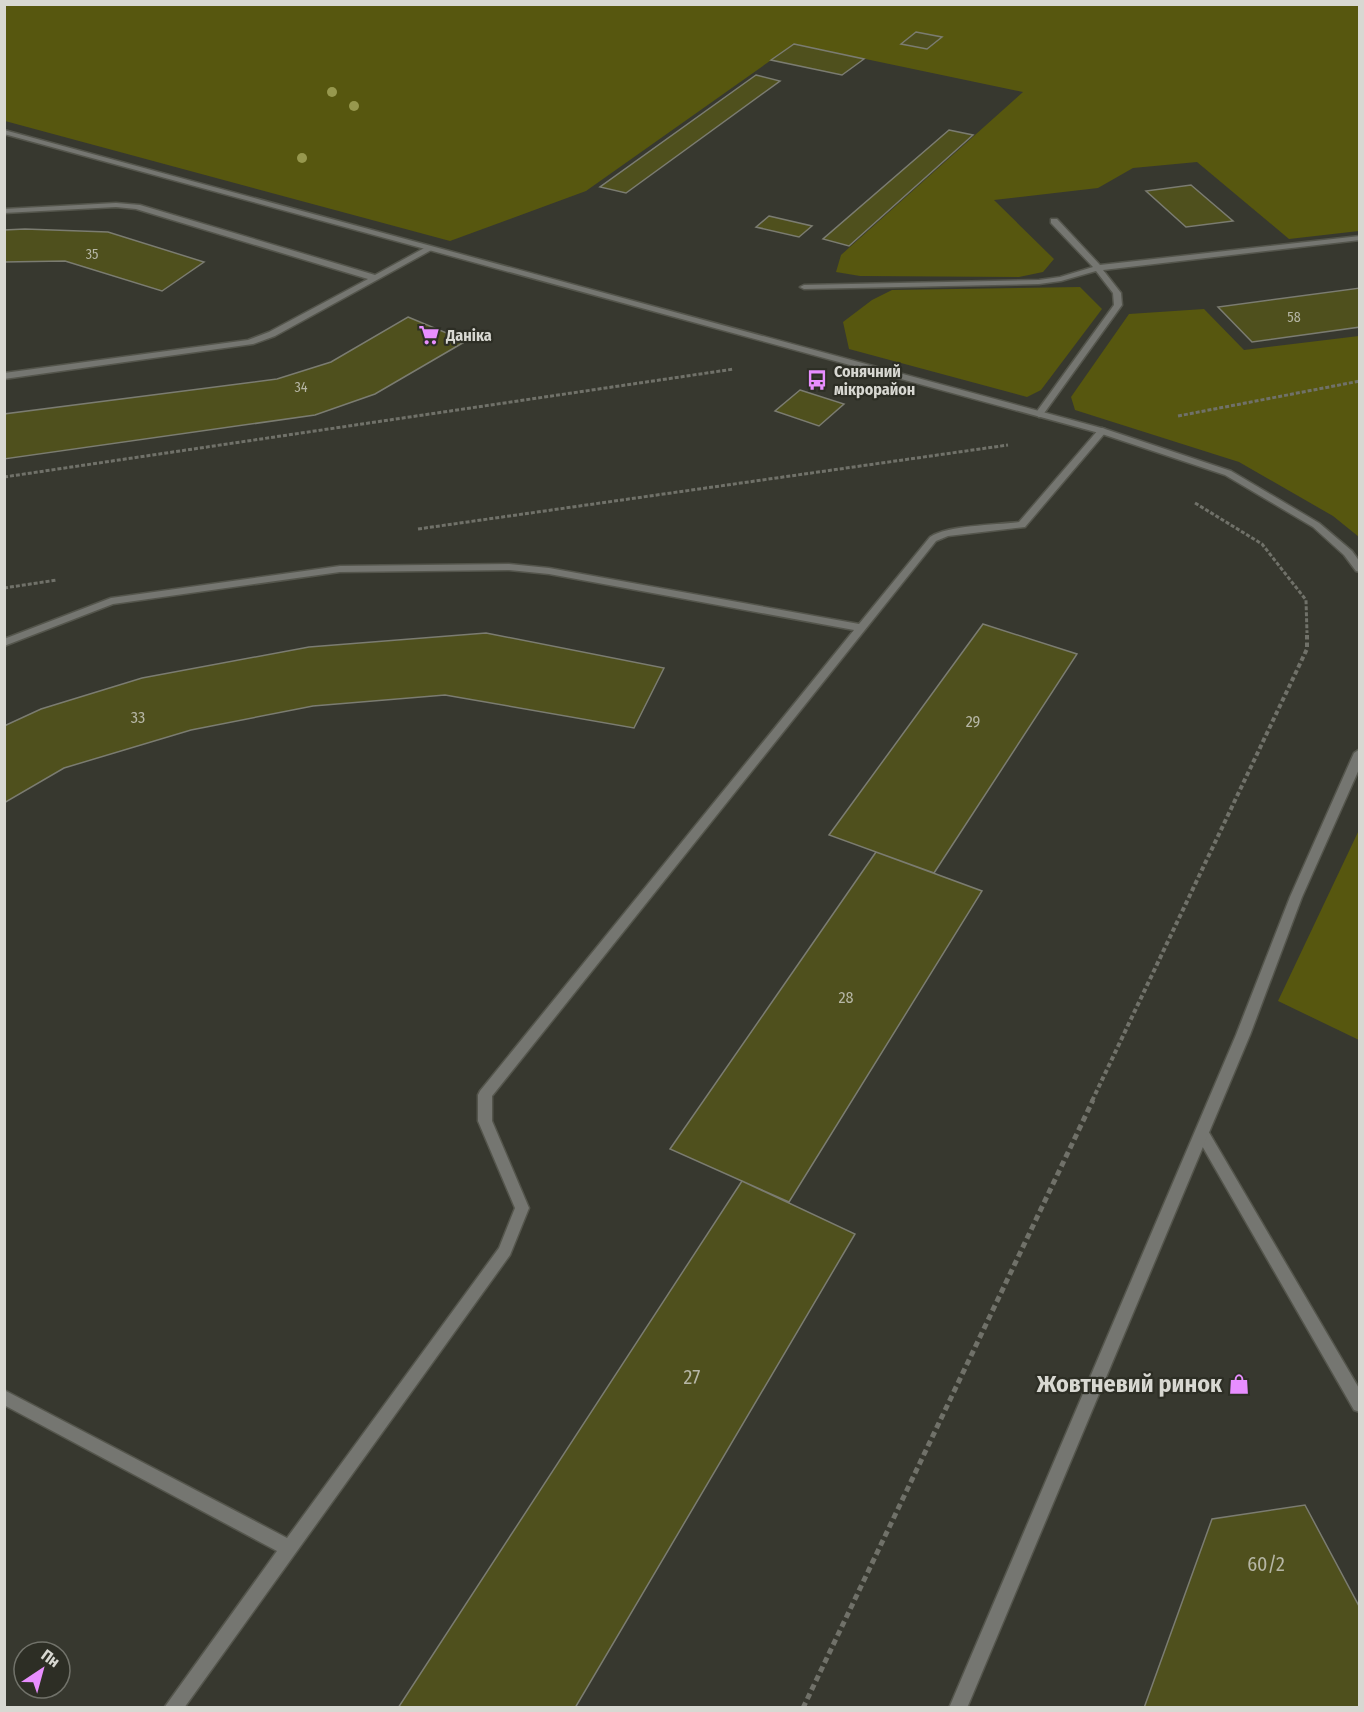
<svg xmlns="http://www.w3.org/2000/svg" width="1364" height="1712" font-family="'Fira Sans Condensed',sans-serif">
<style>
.green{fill:#57570f}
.building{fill:#4f501d;stroke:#7b7c71;stroke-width:1.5}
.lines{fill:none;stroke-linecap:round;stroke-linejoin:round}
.service-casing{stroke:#54554c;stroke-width:3}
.minor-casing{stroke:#54554c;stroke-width:3}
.path-far2{stroke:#707169;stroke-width:3;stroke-dasharray:4 2;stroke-linecap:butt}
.path-far1{stroke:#707169;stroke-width:4;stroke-dasharray:4.5 3;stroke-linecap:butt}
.path{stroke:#707169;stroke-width:5;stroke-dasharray:6 4;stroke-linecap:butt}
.service{fill:#757671;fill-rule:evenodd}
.minor{fill:#757671;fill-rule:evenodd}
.tree{fill:#97984e}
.labels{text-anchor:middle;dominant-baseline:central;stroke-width:4.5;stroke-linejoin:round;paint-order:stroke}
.far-number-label{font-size:14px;fill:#b6b6a5}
.far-poi-label{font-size:16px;font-weight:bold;fill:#d8d8d2;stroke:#2d2e25;text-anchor:start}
.number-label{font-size:16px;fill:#b6b6a5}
.near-number-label{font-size:20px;fill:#b6b6a5}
.near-poi-label{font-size:24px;font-weight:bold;fill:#d8d8d2;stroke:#2d2e25;text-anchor:end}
</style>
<rect width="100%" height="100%" fill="#37382f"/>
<!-- green -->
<path class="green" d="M4,5H1359V231L1289,239L1197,162L1133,168L1098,188L994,200L1054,259L1043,272L1019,277L860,276L836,272L841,255L1023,92L794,44L586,191L450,241L5,121Z
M1080,287L1102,309L1041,390L1027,397L849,349L843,322L872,300L892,290Z
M1204,309L1244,350L1359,336V537L1333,516L1239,462L1075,410L1071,397L1129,314Z
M1359,830L1360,1040H1359L1278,1001Z"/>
<!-- building -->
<path class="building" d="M916,32L942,37L927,49L901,44Z
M794,44L864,59L842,75L771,60Z
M756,75L780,81L626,193L600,187Z
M949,130L973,135L849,246L823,239Z
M1191,185L1233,221L1186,227L1146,191Z
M769,216L812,226L799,237L756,227Z
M25,229L108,232L204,262L162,291L65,261L4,262V230Z
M1360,288V327L1252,342L1218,307Z
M408,317L466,341L375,394L315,415L4,459V414L277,379L331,362Z
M800,390L844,404L819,426L775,411Z
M983,624L1077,654L934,873L829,835Z
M486,633L664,668L634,728L445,695L313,706L191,730L64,768L4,803V726L41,709L142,678L309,647Z
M876,852L982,891L789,1202L670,1149Z
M742,1181L855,1234L575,1708H398Z
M1305,1505L1360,1608V1708H1144L1212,1519Z"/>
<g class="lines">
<!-- service casing -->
<g class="service-casing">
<path id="service" d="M116,203L140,205L375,275L428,246L435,248L275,336L253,344L4,379V373L248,340L269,332L368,279L136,209L116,207L4,213V209Z
M1051,219H1057L1100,265L1360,236V240L1103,270L1121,293L1122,305L1042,416L1039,417L1035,414L1114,305L1113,293L1096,271L1061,281L1039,284L804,289L800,287L804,285L1039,280L1060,277L1093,267L1051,223Z
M1102,428L1105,429V433L1025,527L948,536L936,541L492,1096V1121L529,1208L510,1255L184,1708H164L277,1551L4,1405V1390L287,1538L499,1248L515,1208L478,1121V1095L480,1091L854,630L549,574L509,570L340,572L113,604L4,646V639L111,598L340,566L509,564L549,568L859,624L930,537C947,525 996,525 1019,522L1099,429Z
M1202,1127L1207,1129L1360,1390V1412L1354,1410L1197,1137L1195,1133L1197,1129Z"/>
</g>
<!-- minor casing -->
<g class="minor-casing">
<path id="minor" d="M4,130L1105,429L1231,471L1319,523L1352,551L1360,562V572L1356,571L1344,555L1313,527L1225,475L1099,433L4,134Z
M1360,749V767L1302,897L1250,1035L967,1708H949L1236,1035L1290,897L1354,753Z"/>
</g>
<!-- path-far2 -->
<path class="path-far2" d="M1178,416L1360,381
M4,477L734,369
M1195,503L1262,544L1306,600L1307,633
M418,529L1008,445
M4,588L57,580"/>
<!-- path-far1 -->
<path class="path-far1" d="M1092,1101L1307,649V632"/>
<!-- path -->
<path class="path" d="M803,1708L1093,1100"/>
<!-- service -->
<use href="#service" class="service"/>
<!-- minor -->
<use href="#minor" class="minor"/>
</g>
<!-- trees -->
<g class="tree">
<circle cx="332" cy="92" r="5"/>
<circle cx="354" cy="106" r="5"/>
<circle cx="302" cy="158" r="5"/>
</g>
<!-- icons -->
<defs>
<g id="supermarket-bare" transform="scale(1.62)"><path d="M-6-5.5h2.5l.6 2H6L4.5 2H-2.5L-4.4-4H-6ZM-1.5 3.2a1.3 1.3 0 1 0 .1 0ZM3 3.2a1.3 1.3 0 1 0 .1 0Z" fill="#e88eff" stroke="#2d2e25" stroke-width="2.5" paint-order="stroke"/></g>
<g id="bus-bare" transform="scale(1.62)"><path d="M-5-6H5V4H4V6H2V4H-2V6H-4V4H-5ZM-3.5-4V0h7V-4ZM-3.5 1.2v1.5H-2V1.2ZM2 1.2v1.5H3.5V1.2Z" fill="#e88eff" stroke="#2d2e25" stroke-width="2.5" paint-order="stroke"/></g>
<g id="shop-bare" transform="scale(1.62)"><path d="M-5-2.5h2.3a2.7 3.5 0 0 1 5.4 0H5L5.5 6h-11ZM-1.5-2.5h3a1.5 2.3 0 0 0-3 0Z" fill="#e88eff" stroke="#2d2e25" stroke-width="2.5" paint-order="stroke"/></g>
</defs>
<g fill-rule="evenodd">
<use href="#supermarket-bare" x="429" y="335"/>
<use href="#bus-bare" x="817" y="380"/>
<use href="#shop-bare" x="1239" y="1384"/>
</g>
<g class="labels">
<!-- far-number labels -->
<g class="far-number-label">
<text x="92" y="254">35</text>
<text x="1294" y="317">58</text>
<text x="301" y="387">34</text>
</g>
<!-- far-poi labels -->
<g class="far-poi-label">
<text x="446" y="335">Даніка</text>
<text x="834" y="371">Сонячний<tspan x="834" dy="18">мікрорайон</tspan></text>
</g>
<!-- number labels -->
<g class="number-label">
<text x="138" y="717">33</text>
<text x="973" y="721">29</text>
<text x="846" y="997">28</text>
</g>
<!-- near-number labels -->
<g class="near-number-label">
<text x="692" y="1377">27</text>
<text x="1266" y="1564">60/2</text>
</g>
<!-- near-poi labels -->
<g class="near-poi-label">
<text x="1222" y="1384">Жовтневий ринок</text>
</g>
</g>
<!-- border -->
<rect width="1364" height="1712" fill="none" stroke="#d8d8d2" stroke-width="12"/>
<!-- north arrow -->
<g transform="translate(42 1670) rotate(36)"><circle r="28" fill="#2d2e25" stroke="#71726a" stroke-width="1.5"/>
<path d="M0-4.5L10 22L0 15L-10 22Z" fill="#e88eff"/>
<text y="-9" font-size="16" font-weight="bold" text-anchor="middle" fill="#d8d8d2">Пн</text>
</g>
</svg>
